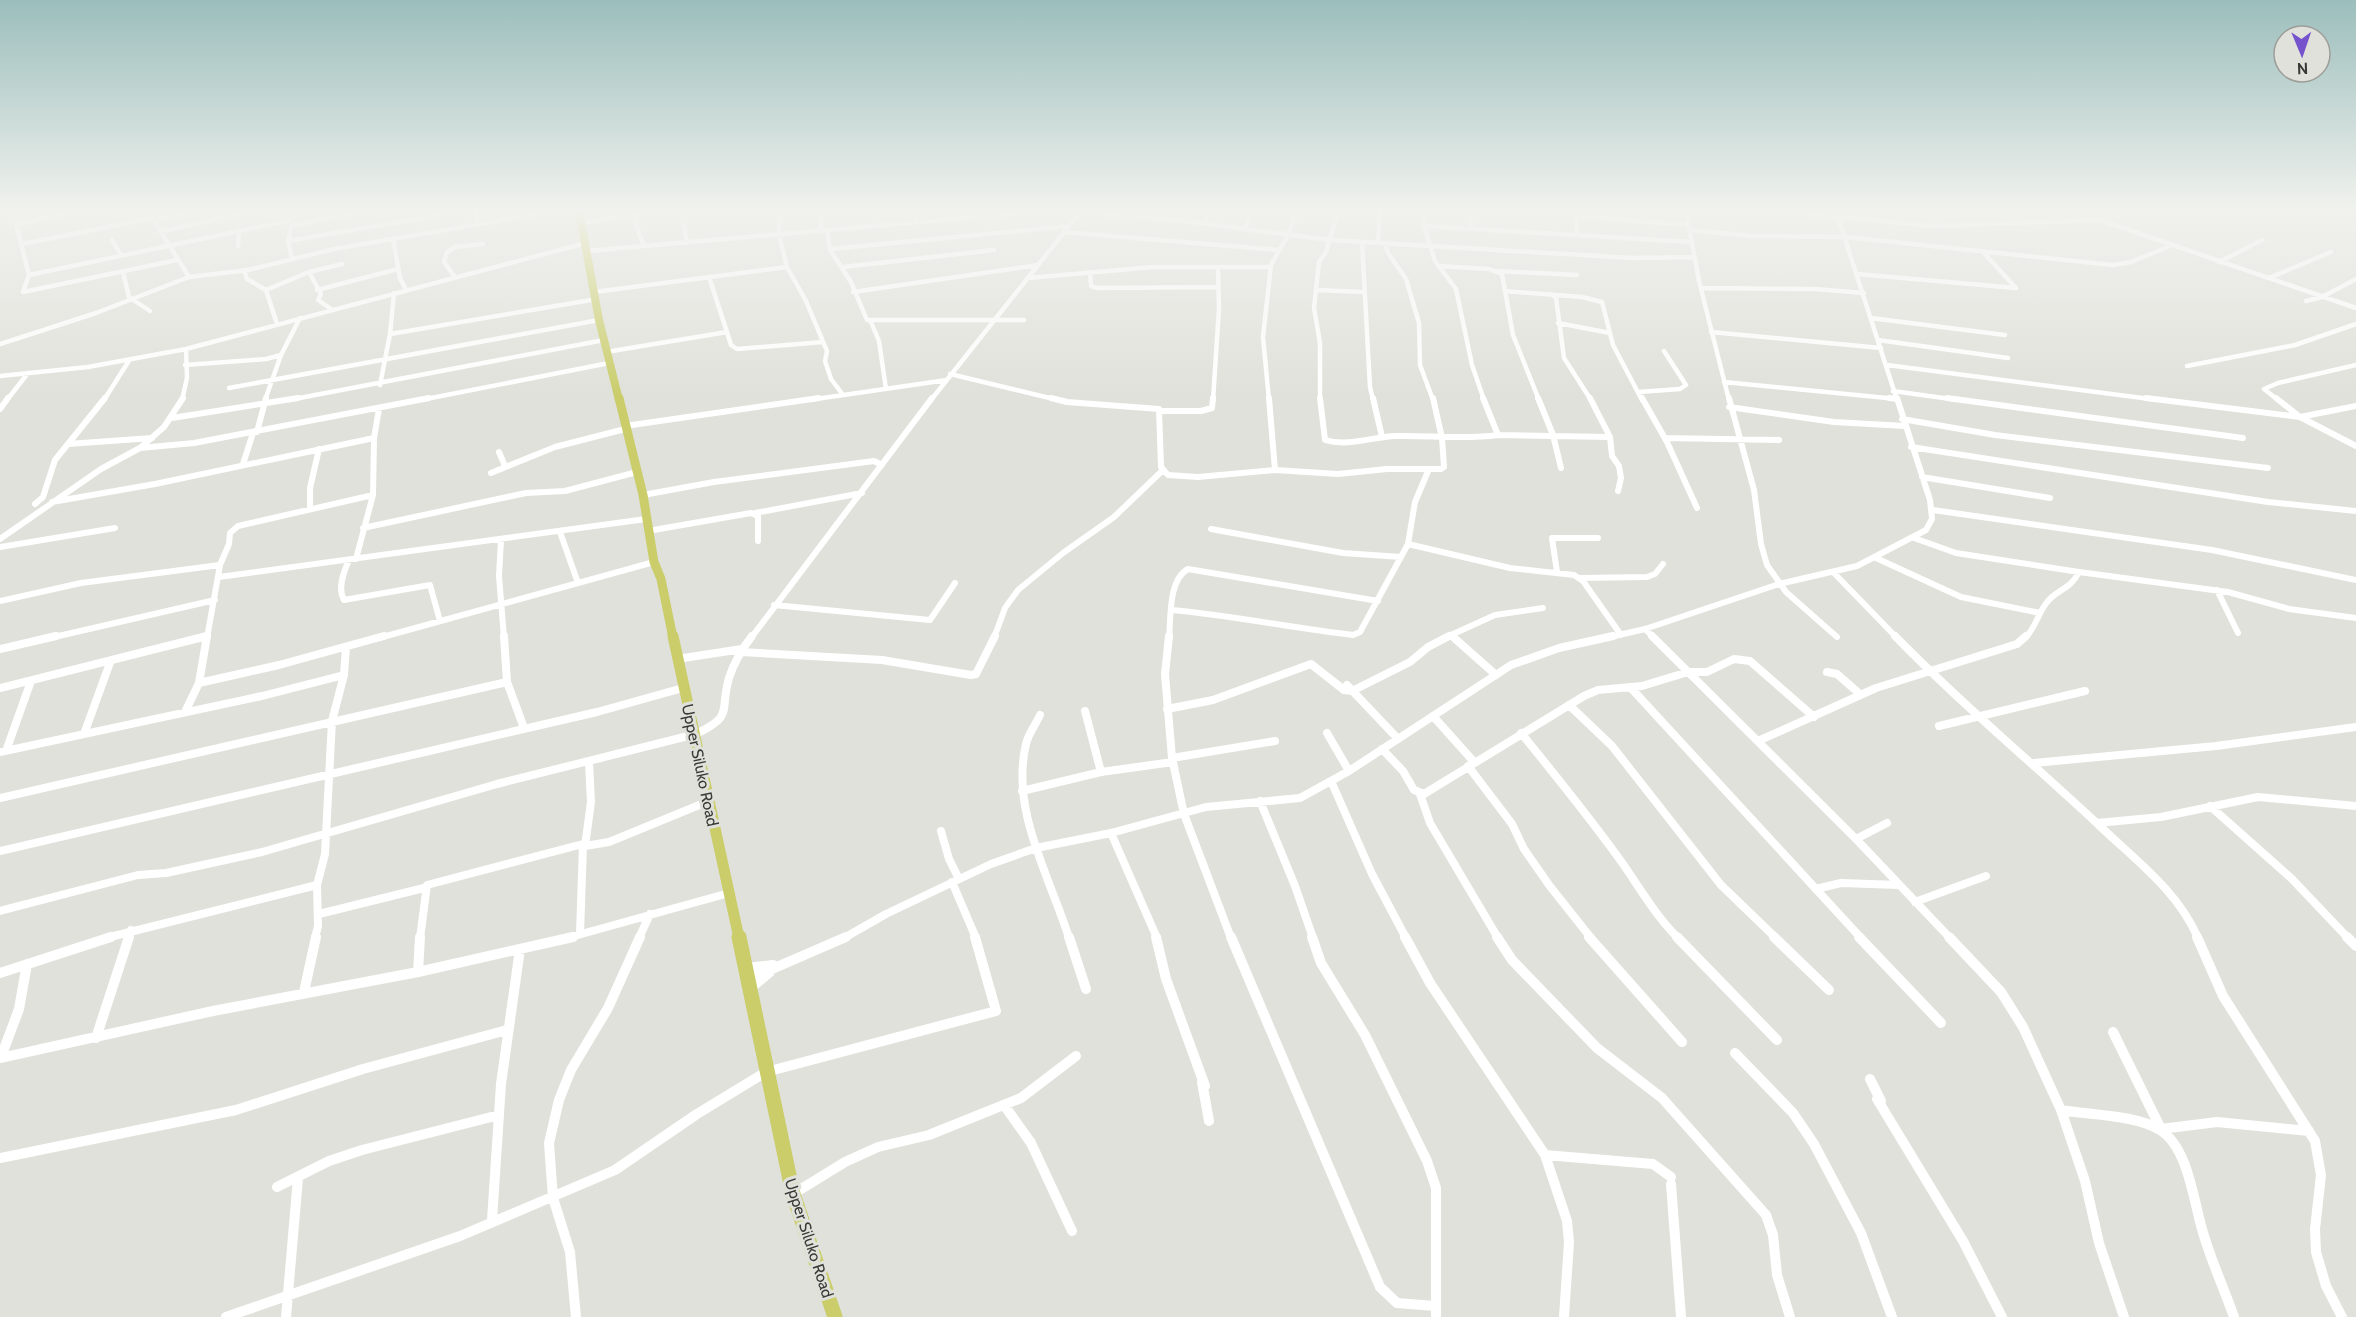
<svg xmlns="http://www.w3.org/2000/svg" width="2356" height="1317" font-family="Cabin,sans-serif">
<style>
.lines{fill:none;stroke-linecap:round;stroke-linejoin:round}
.minor-far3{stroke:#fff;stroke-width:4.5}
.minor-far2{stroke:#fff;stroke-width:6}
.minor-far1{stroke:#fff;stroke-width:8}
.minor{stroke:#fff;stroke-width:10}
.primary-far3{stroke:#cacd6a;stroke-width:8}
.primary-far2{stroke:#cacd6a;stroke-width:9}
.primary-far1{stroke:#cacd6a;stroke-width:11}
.primary{stroke:#cacd6a;stroke-width:15}
.labels{text-anchor:middle;dominant-baseline:central;stroke-width:6;stroke-linejoin:round;paint-order:stroke}
.street-label{font-size:16px;fill:#393a37;stroke:#e0e1da}
</style>
<rect width="100%" height="100%" fill="#e0e1da"/>
<g class="lines">
<!-- minor-far3 -->
<path class="minor-far3" d="M77,211L16,224L29,275L23,292L177,260
M148,211L189,277
M476,211L477,224
M780,211L779,235L787,267L806,301L827,351L825,361L831,379L843,395
M821,211V230
M915,211L917,222
M1424,211V226L1435,261L1456,289L1472,365L1484,400
M1468,211L1471,228
M1475,211H1529
M1576,211L1577,235
M1686,211L1699,281L1729,400
M1778,211L1933,226L2100,220L2356,308
M1836,211L1897,400
M2071,211L2074,220
M1081,212L1185,221L1330,240L1632,258L1695,257
M636,215L637,228L644,246
M1577,216L1688,225
M155,220L195,211
M582,223L656,211
M1203,223L1210,211
M684,225L687,243
M291,226L342,215L383,211
M1424,226L1692,242
M1245,229L1252,211
M827,230L830,250L851,282L867,320H1024
M1689,230L1753,236L1846,237L2113,265L2131,262L2170,246
M163,231L252,211
M1064,232L1279,250
M393,239L400,278L406,290
M112,240L121,255
M288,241L417,219L448,211
M1362,242L1370,387L1373,400
M1378,242L1380,211
M1385,243L1388,253L1406,279L1419,323L1420,365L1433,400
M22,244L153,218
M238,246L239,231
M830,249L1069,226
M587,251L1045,211
M292,259L288,241L295,211
M2219,262L2262,240
M1439,266L1489,269L1502,274L1513,335L1539,400
M843,267L994,250
M244,270L247,279L266,290L277,324
M1498,271L1577,275
M123,272L129,297L150,311
M309,272L321,294L318,300L331,309
M1090,272L1091,286L1097,288L1218,287
M1857,274L2016,288L1983,252
M29,275L292,220
M455,277L444,262L447,252L455,247L483,244
M709,277L727,332
M1028,278L1153,267H1271
M2269,278L2331,252
M1702,288L1815,289L1864,293
M266,290L309,272L342,264
M317,290L398,269
M1317,290L1364,292
M1505,291L1582,297L1602,302L1613,345L1642,400
M594,292L787,267
M853,292L1038,265
M1551,294L1556,298L1564,358L1591,400
M2306,301L2322,297L2356,279
M1871,318L2005,335
M871,322L879,341L886,389
M1558,323L1610,333
M1711,332L1881,348
M390,334L394,293
M1878,340L2008,358
M0,344L96,313L189,277L248,270L334,249L555,211
M606,352L727,332L731,345L737,349L823,342
M185,365L266,359L281,355
M1887,365L2158,400
M2187,366L2295,345L2356,324
M950,374L1058,400
M0,376L88,367L186,349L586,243
M1724,382L1897,399
M380,385L390,334L597,299
M229,388L599,320
M1893,391L1958,400
M1638,392L1680,389L1686,385L1664,351
M7,400L28,373
M104,400L130,359
M182,400L187,378L186,349
M265,400L281,355L300,318
M289,400L604,340
M421,400L609,363
M809,400L947,380
M931,400L1081,211
M1213,400L1219,309L1218,267
M1269,400L1263,337L1271,265L1288,235L1296,211
M1320,400V343L1314,308L1319,262L1326,252L1338,211
M2278,400L2264,389L2278,383L2356,365"/>
<!-- minor-far2 -->
<path class="minor-far2" d="M183,398L164,427L140,448L194,443L429,398
M1051,398L1067,402L1159,409L1161,467L1168,475L1198,477L1275,470L1338,474L1387,469H1441L1444,467L1442,438L1433,398
M1269,398L1275,470
M1320,398L1325,440C1348,447 1372,437 1395,436C1429,435 1463,440 1498,435L1483,398
M1373,398L1382,437
M1538,398L1553,435L1561,468
M1590,398L1610,437L1612,456L1619,466L1621,478L1618,491
M1642,398L1667,442L1697,508
M1729,398L1754,490L1761,544L1767,565L1786,592L1837,637
M1889,398L1897,399
M1947,398L2243,438
M2146,398L2300,417L2356,406
M2276,398L2300,417L2356,446
M1729,407L1834,422L1905,426
M0,409L8,398
M1160,411H1201L1212,408L1213,398
M172,418L298,398
M1902,419L1995,435L2268,468
M625,426L819,398
M257,432L266,398
M1498,435L1610,437
M1665,438L1779,440
M68,444L152,438
M1911,447L2268,502L2356,511
M499,452L505,466
M243,464L253,433
M1429,469L1415,502L1408,544L1510,568L1574,575L1583,581L1621,635
M491,473L555,447L625,429
M1922,477L2050,498
M643,495L714,482L874,461L882,465
M52,502L155,484L374,438
M35,504L43,497L55,460L105,398
M310,509V488L319,449
M1933,510L2212,550L2356,580
M755,513L862,493
M363,528L526,493L565,491L637,472
M1211,529L1343,553L1401,557
M648,531L751,513L758,516V541
M560,532L578,583
M1914,538L1956,553L2079,572C2070,590 2059,588 2048,601C2038,612 2036,628 2025,638
M0,539L101,469L140,448
M501,540L499,576L504,638
M0,547L115,528
M1876,558L1961,597L2040,613
M356,559L373,495L374,438L379,409
M349,560C344,571 337,588 344,600L430,585L440,621
M1557,572L1552,538H1598
M2079,572L2228,592L2289,609L2356,618
M1834,573L1897,638
M219,577L646,519
M1580,578L1647,577L1655,574L1663,564
M2217,590L2238,633
M0,601L81,583L220,565
M774,605L930,620L955,583
M1173,610C1234,616 1293,628 1353,635L1360,632L1408,544
M1645,629L1654,638
M1451,635L1495,615L1543,608
M50,638L215,600
M201,638L208,636
M207,638L220,565L229,544L230,533L238,526L373,495
M379,638L654,562
M751,638L932,398
M994,638L1005,608L1018,590L1063,553L1114,517L1162,471
M1169,638C1171,618 1168,580 1188,569L1378,601
M1446,638L1451,635L1454,638
M1606,638L1645,629L1779,584L1857,566L1926,530L1932,519L1930,500L1897,398"/>
<!-- minor-far1 -->
<path class="minor-far1" d="M504,636L507,682
M1169,636L1165,674L1172,758L1184,814L1231,938
M1452,636L1496,675
M1652,636L1856,839L1950,938
M1895,636C1961,704 2034,764 2103,829C2139,863 2178,892 2198,938
M0,649L56,636
M741,652L882,660L971,675L976,674L995,636
M677,659L742,649
M1827,672L1837,674L1861,695
M199,683L279,665L384,636
M1347,685L1398,739
M0,688L207,636
M1631,688L1861,938
M1569,705L1612,746L1721,885L1776,938
M1167,709L1213,700L1311,664L1344,690L1352,691L1410,662L1428,647L1449,636
M1085,711L1101,772
M185,712L199,683L207,636
M1040,715C1036,724 1028,734 1026,744C1010,810 1050,877 1069,938
M1433,716L1474,762
M1939,726L2085,691
M1327,733L1349,771
M1521,733C1556,776 1591,819 1623,864C1641,890 1656,916 1678,938
M84,734L111,660
M1758,741L1876,688L2017,644L2026,636
M1382,749L1403,771L1414,790L1424,794L1584,696L1598,690L1642,686L1688,672H1707L1734,659L1750,661L1814,717
M6,751L31,681
M0,752L262,696L344,675
M1172,758L1275,741
M589,763L591,802L585,846L609,842L709,801
M2034,763L2216,746L2356,727
M1468,766L1512,824L1524,849L1549,885L1591,938
M1331,781L1372,874L1406,938
M1022,791L1101,772L1173,762
M1420,794L1430,823L1498,938
M0,798L507,682L524,728
M1260,801L1295,886L1313,938
M2210,806L2292,879L2348,938
M2097,823L2161,817L2258,797L2356,806
M941,831L949,859L959,879
M1111,833L1157,938
M1856,839L1887,823
M0,851L597,712L683,688
M952,882L976,938
M1816,889L1841,883L1899,885
M1915,902L1986,876
M0,911L138,875L166,873L262,852L497,784L696,734C735,715 719,712 729,678C734,662 742,649 752,636
M319,914L424,888
M106,938L317,885
M128,938L131,930
M315,938L318,926L317,885L325,854L332,721L344,675L346,647
M420,938L427,885L583,844L580,934
M567,938L729,893
M639,938L650,914
M844,938L886,914L991,864L1036,848L1111,833L1206,807L1300,798L1349,771L1511,665L1559,648L1613,636"/>
<!-- minor -->
<path class="minor" d="M1069,937L1086,989
M1156,937L1166,979L1205,1086
M1231,937L1380,1287L1397,1303L1435,1306
M1312,937L1321,963L1365,1035L1427,1161L1436,1188V1317
M1405,937L1430,983L1545,1155L1567,1221L1569,1242L1564,1317
M1497,937L1512,960L1597,1048L1662,1098L1766,1215L1773,1235L1777,1275L1790,1317
M1589,937L1682,1042
M1677,937L1777,1040
M1774,937L1829,990
M1859,937L1941,1023
M1949,937L2001,992L2023,1027L2061,1110L2085,1181L2099,1243L2124,1317
M2197,937L2223,996L2315,1141L2321,1175L2315,1229L2316,1252L2326,1286L2342,1317
M2347,937L2356,946
M746,968L773,965
M418,972L420,937
M0,973L111,937
M749,979L846,937
M751,988L770,972
M304,992L316,937
M2113,1032L2161,1129L2217,1122L2309,1131
M96,1038L129,937
M1735,1053L1793,1113L1814,1144L1861,1233L1892,1317
M1,1057L19,1009L27,964
M0,1058L213,1011L418,972L573,937
M1870,1079L1881,1101
M1202,1082L1209,1121
M1877,1099L1963,1241L2002,1317
M1004,1105L1031,1143L1072,1231
M2061,1110C2089,1115 2137,1115 2160,1130C2190,1148 2194,1208 2205,1239C2213,1265 2225,1291 2234,1317
M1545,1155L1653,1164L1671,1177
M0,1158L236,1110L363,1069L507,1030
M1671,1184L1681,1317
M277,1187L329,1161L362,1150L499,1115
M793,1194L845,1162L878,1147L929,1135L1021,1098L1076,1056
M492,1220L501,1084L520,949
M226,1317L460,1236L615,1170L697,1114L766,1072L996,1011L975,937
M286,1317L298,1178
M576,1317L570,1252L553,1198L549,1143L559,1100L571,1070L608,1008L640,937"/>
<!-- primary-far3 -->
<path class="primary-far3" d="M579,211L599,320L619,400"/>
<!-- primary-far2 -->
<path class="primary-far2" d="M619,398L643,495L654,562L661,579L673,638"/>
<!-- primary-far1 -->
<path class="primary-far1" d="M673,636L739,938"/>
<!-- primary -->
<path class="primary" d="M739,937L793,1194L835,1317"/>
</g>
<!-- sky -->
<linearGradient id="sky" x2="0" y2="1"><stop stop-color="#9bbebc"/><stop offset="0.53" stop-color="#f1f2ee"/><stop offset="1" stop-color="#f1f2ee" stop-opacity="0"/></linearGradient>
<rect width="2356" height="395" fill="url(#sky)"/>
<g class="labels">
<!-- street labels -->
<g class="street-label">
<text transform="translate(700 765) rotate(78)">Upper Siluko Road</text>
<text transform="translate(809 1238) rotate(72)">Upper Siluko Road</text>
</g>
</g>
<!-- north arrow -->
<g transform="translate(2302 54) rotate(178)"><circle r="28" fill="#e0e1da" stroke="#9d9e99" stroke-width="1.5"/>
<path d="M0-4.5L10 22L0 15L-10 22Z" fill="#7453cd"/>
<text y="-9" font-size="16" font-weight="bold" text-anchor="middle" fill="#393a37">N</text>
</g>
</svg>
